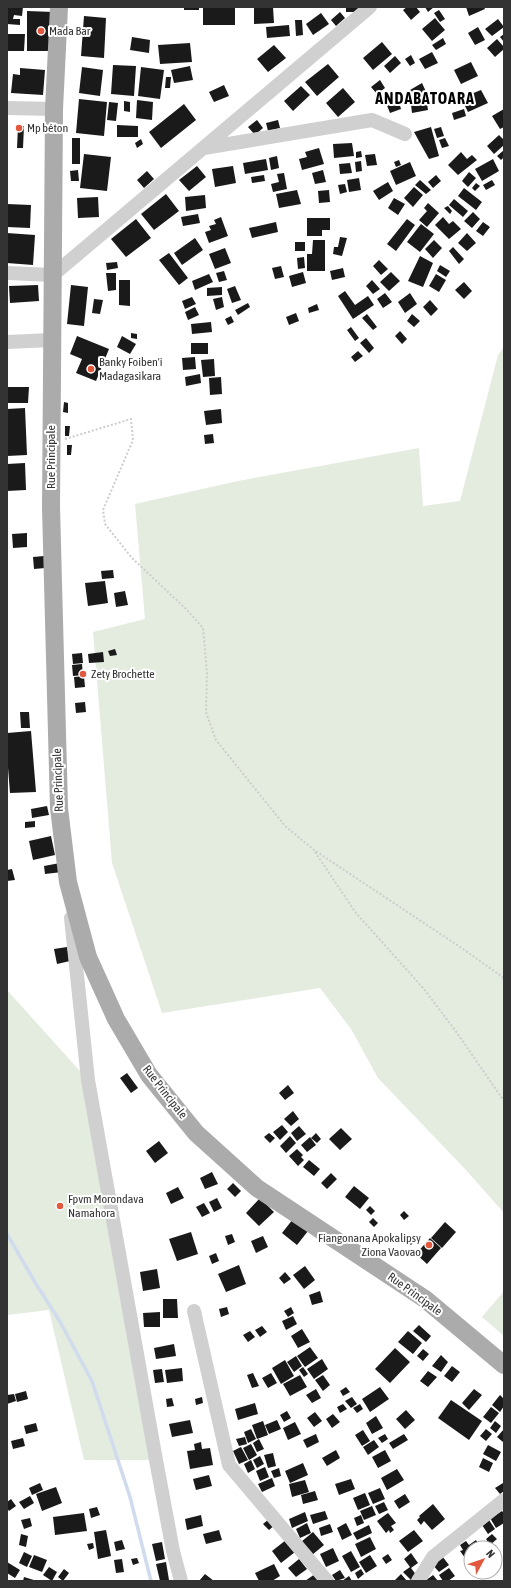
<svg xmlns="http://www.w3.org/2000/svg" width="511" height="1588" font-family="'Asap Condensed',sans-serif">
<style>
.green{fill:#e3ecdf}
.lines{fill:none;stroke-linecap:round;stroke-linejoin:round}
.stream{stroke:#d0dbed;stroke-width:3.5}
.building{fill:#1a1a1a}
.path{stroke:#cdcdcd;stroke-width:2;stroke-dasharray:2 2;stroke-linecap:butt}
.minor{stroke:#d0d0d0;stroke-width:14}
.major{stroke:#ababab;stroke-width:18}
.poi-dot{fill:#e1583e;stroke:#fff;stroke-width:1.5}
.labels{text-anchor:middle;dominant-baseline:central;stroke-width:4;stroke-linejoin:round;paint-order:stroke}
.poi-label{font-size:12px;fill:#333;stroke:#fff;text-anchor:start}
.street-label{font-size:12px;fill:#333;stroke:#fff}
.district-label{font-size:16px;font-weight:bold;letter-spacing:1px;fill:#000;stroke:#fff}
</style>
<rect width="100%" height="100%" fill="#fff"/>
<!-- green -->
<path class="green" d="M504,347V1213L466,1170L378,1078L351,1029L320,988L162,1013L112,863L93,632L145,619L135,504L238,481L419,448L423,506L460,501L498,355Z
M7,990L88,1080L156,1460H84L49,1310L7,1315Z
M504,1291V1336L482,1317Z"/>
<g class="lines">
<!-- stream -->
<path class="stream" d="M7,1234L36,1284L59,1320L92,1381L130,1497L151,1581"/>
</g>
<!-- building -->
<path class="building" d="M7,7H23L22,16L14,15L13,19H20V25L7,24Z
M184,7H199V10H184Z
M203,7H235V25H203Z
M254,7H273L274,23L254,24Z
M346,7H359V12H346Z
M407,7H416L420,12L411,20L403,10Z
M425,7H434L428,12Z
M466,7H484L485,9L469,16Z
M439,10L445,19L440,22L434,13Z
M27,11L54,12V51H27Z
M340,12L345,18L336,26L331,20Z
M321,13L329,24L313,35L306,24Z
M84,16L106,18L104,58L81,56Z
M435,18L445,30L432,41L422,29Z
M498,19L504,27L492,36L485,29Z
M295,20H302L303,35L296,36Z
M289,25L290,36L267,38L266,27Z
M478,27L485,40L475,45L468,33Z
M7,34H25L24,51H7Z
M504,34V42L500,37Z
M132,37L150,40L149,53L130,50Z
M443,38L446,44L436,50L432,45Z
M497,39L504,47V49L495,57L487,48Z
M382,42L392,54L373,70L363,58Z
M190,43L192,62L160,64L158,45Z
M274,45L286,58L268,72L257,59Z
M432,52L438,63L425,69L419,59Z
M411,55L415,63L410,66L405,59Z
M395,56L401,63L390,73L384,66Z
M471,62L478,76L461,84L454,70Z
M328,64L339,77L317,96L305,82Z
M113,65L136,66L134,96L111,94Z
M190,66L193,80L174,83L171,70Z
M82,67L103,70L100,96L79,93Z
M141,67L164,70L160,99L138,96Z
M20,68L45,70L43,95L11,93L13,74L20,75Z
M166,77H171L170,88H165Z
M380,80L385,88L377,94L371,87Z
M422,83L428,96L416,102L410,90Z
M224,85L229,96L214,102L209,92Z
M301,86L310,95L293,111L284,101Z
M343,88L355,102L338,117L326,103Z
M481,90L488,103L468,112L461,98Z
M79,99L107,102L104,136L76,133Z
M398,99L401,109L390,113L386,103Z
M137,100L153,102L152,120L136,118Z
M124,101L130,102V112L124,111Z
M109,102L118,103L116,121L107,120Z
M427,103L428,110L412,113L411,105Z
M184,104L196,120L161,148L149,132Z
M464,109L466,116L454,120L452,113Z
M504,109V127L500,129L492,116Z
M257,120L263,128L255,135L248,127Z
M278,120L280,128L268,131L266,123Z
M117,125L138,126V137H117Z
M18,126H24L23,148H17Z
M431,127L439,156L429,159L414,132Z
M441,127L444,136L437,138L434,129Z
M499,135L504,140V145L494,154L487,146Z
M72,138H80V164H72Z
M445,138L449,146L442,148L439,140Z
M141,139L143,144L137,148L135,143Z
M352,143L354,156L334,158L333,144Z
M319,148L324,164L302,170L299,159L307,157L305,152Z
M504,150V157L501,160L497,156Z
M361,151L362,157L356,158V152Z
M461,152L467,159L472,155L477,160L458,175L448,165Z
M84,154L111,157L107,191L80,188Z
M375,154L377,165L367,166L365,155Z
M277,156L279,168L271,170L269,158Z
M266,159L268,170L245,174L243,163Z
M493,159L499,171L482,181L475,169Z
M399,160L401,165L396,167L394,162Z
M361,161L362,171L356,172L355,162Z
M410,162L416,176L396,185L390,171Z
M350,163L352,173L340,174L339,164Z
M197,166L206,177L189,191L179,180Z
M233,166L236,183L215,187L212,169Z
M78,170L79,181H71L70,171Z
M323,170L326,182L315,184L312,173Z
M147,171L154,179L144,188L137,180Z
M469,172L476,178L468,187L462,181Z
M284,173L287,189L273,192L271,184L279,182L277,174Z
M264,175L265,181L252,183L251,177Z
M436,175L441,181L433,188L428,182Z
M359,178L361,190L349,192L347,180Z
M420,180L431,190L426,194L415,185Z
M492,180L495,185L486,190L483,185Z
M388,182L393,191L379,200L373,191Z
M476,183L480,186L475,191L472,188Z
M345,184L347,192L340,194L338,185Z
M414,187L423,195L413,207L404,198Z
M464,188L482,202L476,210L458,196Z
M297,190L301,204L279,208L276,194Z
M329,190L330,202L319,203L318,191Z
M166,194L179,211L154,230L141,214Z
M205,195L206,208L186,211L185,197Z
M98,197L99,217L78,218L77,198Z
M394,198L405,204L398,215L388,208Z
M454,199L468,211L463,217L449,205Z
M428,203L439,213L427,227L419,220L427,211L424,208Z
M7,204L31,205L30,228L7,227Z
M448,206L452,211L450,214L444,208Z
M473,212L480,219L472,228L464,221Z
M198,214L200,223L183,226L181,217Z
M221,217L228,236L209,243L205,232L211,230L209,226L216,224L214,220Z
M443,217L449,224L453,221L461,229L449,239L435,225Z
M307,218H330V230H322V236H307Z
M136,219L151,238L126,257L111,239Z
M407,219L415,225L396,251L387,244Z
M276,222L278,232L252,238L249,228Z
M483,222L490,227L483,236L476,231Z
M421,224L434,234L420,252L407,242Z
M7,233L35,235L33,265L7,263Z
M467,233L476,243L467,251L458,243Z
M340,237L347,238L342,256L333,254L334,247H338Z
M195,238L203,250L182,265L174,253Z
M313,240H325V271H307V254H312Z
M434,240L442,248L433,258L425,249Z
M295,242H305V251H295Z
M453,247L464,259L459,264L449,251Z
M225,248L231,263L215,269L209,254Z
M169,253L188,278L179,285L159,260Z
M420,256L433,263L423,287L408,281Z
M304,257L305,268L298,269L297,258Z
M379,260L388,269L381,275L373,266Z
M117,262L118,268L107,270L106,263Z
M440,265L450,271L446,277L437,271Z
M281,266L284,277L275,279L272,268Z
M343,268L345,277L332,280L330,271Z
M224,271L227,280L219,282L216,273Z
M303,272L306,283L292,287L289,276Z
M391,272L400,281L389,291L380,282Z
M106,273H116V290L108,291Z
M209,274L213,282L195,290L192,281Z
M436,274L446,280L439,292L429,286Z
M119,280H130V306L119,305Z
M372,280L380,289L373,294L366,286Z
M464,282L472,291L464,299L455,290Z
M38,285L39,301L10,303L9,286Z
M71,285L88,287L84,326L67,324Z
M235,286L241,300L232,303L227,289Z
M222,287V295L207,296V288Z
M345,291L355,305L368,296L374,305L353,319L338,296Z
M385,293L392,302L383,308L377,299Z
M410,293L417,304L405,313L398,302Z
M192,297L196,304L185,309L182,301Z
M222,297L224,307L216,310L213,299Z
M94,299L103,300L100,314L92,313Z
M430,300L438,309L431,316L423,307Z
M248,303L250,307L238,315L235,310Z
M317,304L319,310L309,313L308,308Z
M195,307L199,315L188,320L185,312Z
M296,313L299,321L289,325L286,317Z
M367,314L377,327L373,330L362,318Z
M412,314L420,321L414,327L407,321Z
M231,316L234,322L228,325L225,319Z
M211,322L212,332L192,334L191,324Z
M351,327L359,338L355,341L347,330Z
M400,331L407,339L402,344L395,336Z
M131,333L137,334V339L131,338Z
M77,336L109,349L96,381L76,373L82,359L70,354Z
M122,336L136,344L130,354L117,347Z
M366,338L374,348L369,353L360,343Z
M191,343H208V354H191Z
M358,351L363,356L355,362L351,357Z
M195,357L196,369L183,370L182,358Z
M214,359L215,376L203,377L201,360Z
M200,374L201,383L186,386L185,377Z
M221,377L222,394L210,395L209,378Z
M7,387H29L28,403H7Z
M64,402L68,403V413L63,412Z
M25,408L27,455L7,456V409Z
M221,409L222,423L206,425L204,411Z
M65,426H70L69,436H65Z
M213,434L214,443L205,444L204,435Z
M67,445H72L71,455H67Z
M25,463L26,490L7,491V464Z
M27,533V547L13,548L12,534Z
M44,556L45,568L34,569L33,557Z
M113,570L114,578L102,579L101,571Z
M105,581L108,603L88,606L85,583Z
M125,591L128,605L116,607L114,593Z
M115,649L117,655L110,656L108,651Z
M103,652L104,662L89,663L88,654Z
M82,653L83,663L73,664L72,654Z
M82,664L83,675L73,676L72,665Z
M84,676L85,687L75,688L74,677Z
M85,702L86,712L76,713L75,703Z
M20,712H29L30,728H21Z
M31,731L36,792L10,793L7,755V733Z
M47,806L49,815L32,818L31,809Z
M35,821V827L25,828V822Z
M51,836L55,855L33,860L29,841Z
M60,863L62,872L45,874L44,866Z
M12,869L15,880L7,881V870Z
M67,947L70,961L57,964L54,949Z
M127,1073L138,1088L131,1093L120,1078Z
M288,1085L294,1093L285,1100L279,1093Z
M293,1111L299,1119L291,1126L284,1119Z
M282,1125L288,1132L280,1140L273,1132Z
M299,1126L306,1134L297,1141L291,1133Z
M341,1128L352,1139L340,1150L329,1139Z
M269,1133L275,1138L270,1143L264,1137Z
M316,1133L321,1139L317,1143L311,1138Z
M290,1136L296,1143L286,1153L280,1146Z
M310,1137L316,1145L307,1152L301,1145Z
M159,1141L168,1153L155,1163L146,1151Z
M297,1149L303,1155L301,1157L304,1160L298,1166L289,1156Z
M309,1160L320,1169L314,1176L303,1167Z
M212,1172L218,1184L205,1189L200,1178Z
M331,1173L337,1179L327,1189L321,1183Z
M233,1183L241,1191L235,1197L227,1189Z
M354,1186L369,1198L360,1209L345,1197Z
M178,1187L184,1198L171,1204L166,1193Z
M217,1198L222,1208L214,1212L209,1202Z
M260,1198L274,1212L259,1226L246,1213Z
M204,1203L210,1213L202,1217L196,1207Z
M370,1206L375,1211L371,1215L366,1210Z
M404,1211L409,1216L404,1220L400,1215Z
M373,1218L378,1223L374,1227L369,1222Z
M293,1219L308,1231L297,1245L282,1233Z
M445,1222L456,1232L442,1248L431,1238Z
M191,1232L198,1254L177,1261L169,1239Z
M232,1234L235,1242L228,1245L225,1236Z
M263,1236L268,1247L256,1253L251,1241Z
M411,1236L415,1241L411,1245L406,1240Z
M430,1238L441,1248L427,1264L416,1254Z
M216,1253L219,1261L212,1264L209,1256Z
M239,1265L246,1284L226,1292L218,1274Z
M305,1266L315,1280L304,1289L293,1275Z
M157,1269L160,1288L143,1291L140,1272Z
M285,1272L291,1279L284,1284L279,1278Z
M320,1291L323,1302L312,1305L309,1295Z
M163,1299H177L178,1318H163Z
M227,1307L229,1314L221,1317L219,1309Z
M291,1307L294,1313L288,1317L284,1311Z
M160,1312V1327H144L143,1313Z
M293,1316L297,1324L286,1330L282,1321Z
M419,1325L431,1336L426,1342L413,1331Z
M262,1326L267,1332L260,1337L255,1330Z
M302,1329L310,1342L298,1348L291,1336Z
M250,1331L255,1337L248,1342L243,1335Z
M408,1331L422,1343L413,1354L398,1342Z
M174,1344L176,1356L156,1359L154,1348Z
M310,1347L318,1358L305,1367L297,1356Z
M395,1348L410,1362L390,1383L375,1369Z
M423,1349L429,1354L423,1361L417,1356Z
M441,1355L448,1362L441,1372L432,1366Z
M296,1356L302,1366L294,1372L287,1362Z
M322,1359L328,1369L314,1379L307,1369Z
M285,1360L294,1376L281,1384L272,1368Z
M452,1366L460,1372L452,1382L444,1376Z
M303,1367L308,1374L304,1377L299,1370Z
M182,1368L183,1381L167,1383L165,1370Z
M162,1369L164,1382L155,1383L153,1370Z
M428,1371L437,1377L428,1387L420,1381Z
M253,1373L259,1386L252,1388L247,1375Z
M271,1373L277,1383L268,1388L262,1378Z
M300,1375L307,1387L290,1396L283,1384Z
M323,1375L330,1385L323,1391L315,1380Z
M346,1387L350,1392L343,1396L340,1391Z
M380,1387L389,1399L370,1412L362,1399Z
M316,1389L321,1398L312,1403L306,1395Z
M474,1389L482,1395L469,1410L462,1403Z
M26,1391L28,1399L17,1402L15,1394Z
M14,1394L16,1401L7,1404V1395Z
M500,1395L504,1399V1406L500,1412L492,1405Z
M202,1397L203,1403L196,1405L195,1399Z
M352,1397L357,1404L351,1408L345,1401Z
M172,1398L174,1406L167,1407L166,1399Z
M451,1400L482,1421L469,1440L438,1418Z
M255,1403L258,1414L238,1420L235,1409Z
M343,1404L347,1409L340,1413L337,1407Z
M360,1404L363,1409L357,1413L353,1408Z
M491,1407L499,1413L491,1423L483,1417Z
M406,1410L415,1420L405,1429L396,1419Z
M287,1411L291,1418L284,1422L280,1415Z
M315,1412L322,1421L314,1427L307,1418Z
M333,1414L340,1422L332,1428L326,1419Z
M376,1416L383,1428L372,1434L366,1423Z
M190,1420L193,1433L172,1437L169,1424Z
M277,1420L281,1429L269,1434L265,1425Z
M263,1421L268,1435L257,1439L252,1425Z
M495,1421L501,1426L496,1433L490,1428Z
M295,1422L301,1434L288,1440L283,1428Z
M36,1423L38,1431L26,1434L24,1426Z
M251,1429L256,1439L248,1443L244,1432Z
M486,1429L492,1434L486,1441L480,1436Z
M504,1429V1441L503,1442L497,1437Z
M363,1430L370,1441L362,1446L355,1435Z
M316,1434L319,1442L307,1448L303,1440Z
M385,1434L388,1439L382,1443L378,1438Z
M404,1434L408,1440L393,1449L389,1443Z
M245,1437L247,1444L239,1446L236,1439Z
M23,1438L25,1446L13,1449L11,1441Z
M259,1439L264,1449L257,1452L253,1443Z
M374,1440L379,1447L368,1455L363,1447Z
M201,1442L202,1449L210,1448L213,1465L190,1469L187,1451L195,1450L194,1444Z
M251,1444L257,1455L249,1460L243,1448Z
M488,1445L501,1452L496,1461L483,1454Z
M241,1447L248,1460L239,1464L233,1451Z
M336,1450L340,1458L327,1466L322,1458Z
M385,1450L391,1461L378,1468L372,1457Z
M273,1453L276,1466L268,1468L264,1455Z
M260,1456L264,1464L257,1468L253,1460Z
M483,1458L493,1463L489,1472L479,1467Z
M251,1460L255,1469L248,1473L244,1464Z
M303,1463L308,1475L290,1483L285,1471Z
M265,1467L269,1477L260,1481L256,1471Z
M279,1468L281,1476L274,1478L271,1471Z
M397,1469L404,1480L387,1490L381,1478Z
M209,1475L212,1486L196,1490L193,1479Z
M272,1478L275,1486L262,1492L258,1484Z
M351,1479L355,1489L339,1495L335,1484Z
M305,1480L309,1492L292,1497L289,1484Z
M40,1483L43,1490L32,1495L29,1488Z
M503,1483L504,1491L500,1494L495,1488Z
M56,1487L62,1503L42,1511L36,1494Z
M380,1488L385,1499L373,1504L368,1493Z
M315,1491L318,1500L303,1504L301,1495Z
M365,1493L370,1505L358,1510L353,1498Z
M405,1494L410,1502L399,1509L394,1501Z
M30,1496L34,1503L24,1509L19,1502Z
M11,1499L16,1506L9,1511L7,1508V1502Z
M384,1502L388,1510L379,1514L375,1506Z
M433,1504L445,1519L432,1530L424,1521L421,1525L417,1520L420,1517L419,1516Z
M372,1506L376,1515L364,1520L360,1511Z
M97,1507L100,1515L91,1518L89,1509Z
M325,1511L328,1519L313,1524L310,1515Z
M502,1511L504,1513V1523L496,1528L490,1518Z
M305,1512L308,1521L292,1528L289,1519Z
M84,1513L87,1531L55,1535L53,1517Z
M388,1513L396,1523L391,1526L394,1530L390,1533L389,1530L386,1533L377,1521Z
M201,1515L203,1526L187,1530L185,1519Z
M361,1515L364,1523L357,1526L354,1518Z
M30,1518L32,1526L24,1529L21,1520Z
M269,1519L275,1525L269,1530L263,1524Z
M489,1520L495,1529L488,1534L482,1525Z
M307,1523L311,1533L300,1538L296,1529Z
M346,1523L352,1535L342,1540L337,1528Z
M330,1524L333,1532L321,1536L319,1528Z
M369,1525L372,1533L357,1540L353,1533Z
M106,1530L111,1556L98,1559L94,1532Z
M219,1530L222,1540L206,1544L203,1534Z
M414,1530L423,1541L408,1552L399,1541Z
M313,1532L324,1545L312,1555L301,1542Z
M21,1534L28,1536L26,1547L19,1545Z
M492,1534L497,1539L490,1545L486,1539Z
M370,1537L376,1549L361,1557L355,1544Z
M122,1540L125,1549L116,1551L114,1542Z
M286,1540L295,1552L281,1563L272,1551Z
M476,1540L481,1548H471V1560L468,1562L460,1551L463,1550L460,1545L466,1541L469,1545Z
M162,1542L165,1559L156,1561L152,1544Z
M93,1543L94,1548L89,1550L87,1544Z
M495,1545L501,1554L495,1558V1548H493Z
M333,1548L339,1561L326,1567L320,1554Z
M351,1551L360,1567L351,1572L342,1556Z
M24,1552L32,1556L27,1567L19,1563Z
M411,1553L418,1563L411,1568L417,1576L412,1581L403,1572L410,1567L404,1559Z
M388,1554L392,1560L386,1564L382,1558Z
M34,1555L47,1560L42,1572L29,1567Z
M370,1555L377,1566L366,1573L359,1562Z
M442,1556L449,1565L439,1572L432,1564Z
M137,1558L139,1563L133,1565L131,1559Z
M122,1559L124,1572L116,1573L114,1560Z
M299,1559L307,1569L296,1577L288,1568Z
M7,1562L20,1570L15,1578L7,1573Z
M166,1562L169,1580L160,1581L156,1564Z
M274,1564L280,1576L272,1581H259L255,1573Z
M49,1567L57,1572L52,1581L43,1575Z
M449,1568L455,1576L448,1581H443L439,1575Z
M64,1569L69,1573L63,1581L58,1577Z
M361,1569L364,1574L358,1579L355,1573Z
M340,1570L345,1578L336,1581L332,1575Z
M205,1574L214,1581H199Z
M315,1574L320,1581H305Z
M401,1574L407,1581H394Z
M433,1575L438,1581H425Z
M349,1576L352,1581H342Z
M24,1577L37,1581H23Z"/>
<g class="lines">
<!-- path -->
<path class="path" d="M65,439L131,419L133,440L103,510L105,524L132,558L186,609L203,628L207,673L206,712L216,740L285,826L314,850L463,949L504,978
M315,852L356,913L424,989L455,1030L504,1101"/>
<!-- minor -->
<path class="minor" d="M7,108L54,109
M204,148L372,120L405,134
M7,273L53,275L370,7
M7,342L52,340
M71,918L88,1080L156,1460L173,1551L181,1581
M194,1311L229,1465L327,1581
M418,1581L433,1557L504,1500"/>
<!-- major -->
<path class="major" d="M59,7L54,109L51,507L59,808L68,882L88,957L116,1019L149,1075L196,1133L257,1188L425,1299L504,1365"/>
</g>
<!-- markers -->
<g class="poi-dot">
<circle cx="41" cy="31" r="4"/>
<circle cx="19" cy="128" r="4"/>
<circle cx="91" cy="369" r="4"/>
<circle cx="83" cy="674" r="4"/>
<circle cx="60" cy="1206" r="4"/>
<circle cx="429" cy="1245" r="4"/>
</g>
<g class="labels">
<!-- poi labels -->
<g class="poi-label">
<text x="49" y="31">Mada Bar</text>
<text x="27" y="128">Mp béton</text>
<text x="99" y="362">Banky Foiben'i<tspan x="99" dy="14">Madagasikara</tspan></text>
<text x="91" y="674">Zety Brochette</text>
<text x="68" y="1199">Fpvm Morondava<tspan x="68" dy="14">Namahora</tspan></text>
<text x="421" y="1238" text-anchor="end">Fiangonana Apokalipsy<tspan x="421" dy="14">Ziona Vaovao</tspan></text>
</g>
<!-- street labels -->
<g class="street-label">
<text transform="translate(51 457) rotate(-90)">Rue Principale</text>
<text transform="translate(58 780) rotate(-92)">Rue Principale</text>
<text transform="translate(165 1092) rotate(52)">Rue Principale</text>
<text transform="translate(415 1294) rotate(36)">Rue Principale</text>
</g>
<!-- district labels -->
<g class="district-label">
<text x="425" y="98">ANDABATOARA</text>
</g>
</g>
<!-- border -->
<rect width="511" height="1588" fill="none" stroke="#333333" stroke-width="16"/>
<!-- north arrow -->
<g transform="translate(483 1560) rotate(50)"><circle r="19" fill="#ffffff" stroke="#adadad"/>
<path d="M0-3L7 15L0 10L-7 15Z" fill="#e1583e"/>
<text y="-6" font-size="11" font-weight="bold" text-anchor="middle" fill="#333333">N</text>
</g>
</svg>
